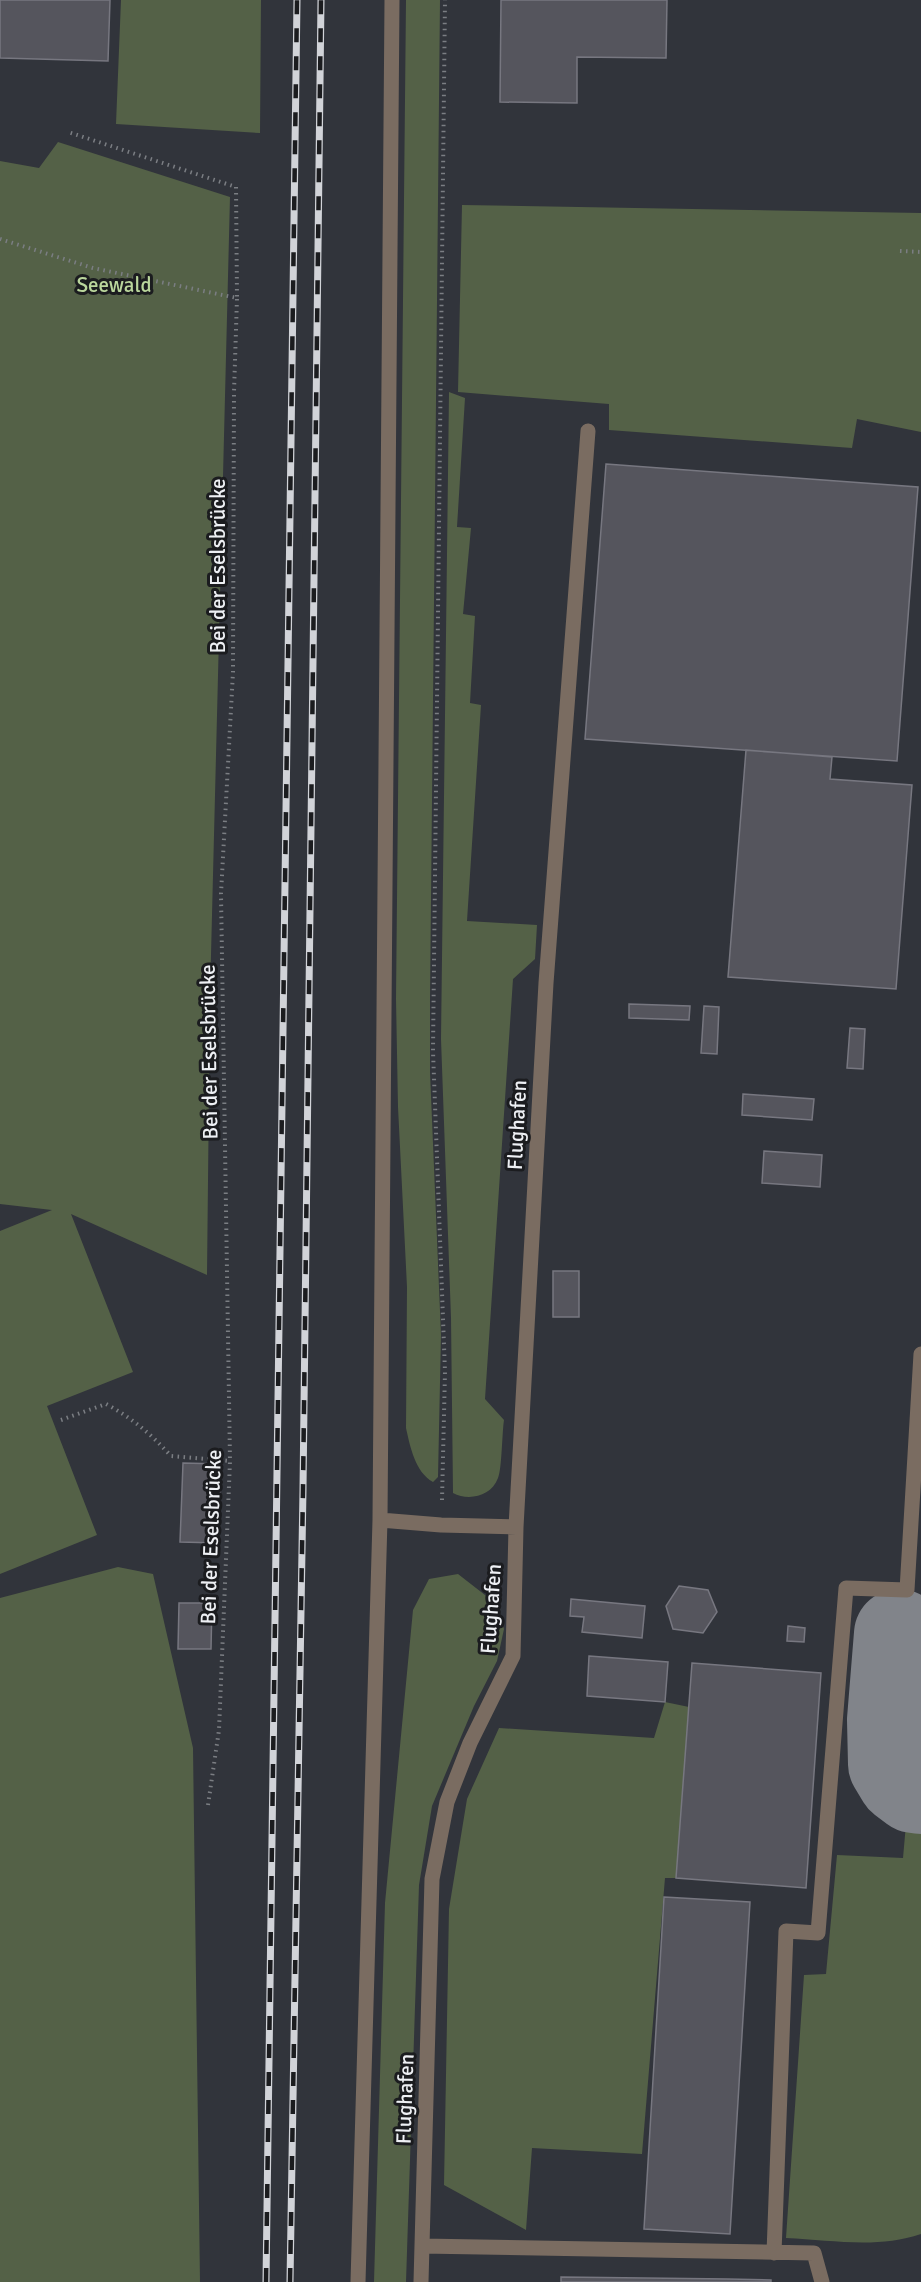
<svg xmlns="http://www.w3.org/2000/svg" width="921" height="2282" font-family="Signika,sans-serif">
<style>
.green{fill:#546147}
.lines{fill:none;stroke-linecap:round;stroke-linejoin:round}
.taxiway{stroke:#81848a;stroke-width:90}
.building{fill:#55555d;stroke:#777780;stroke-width:1.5}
.path{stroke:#7b7e83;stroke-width:4;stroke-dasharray:1.5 4.5;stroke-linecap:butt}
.minor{stroke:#7a6c61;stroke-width:15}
.rail-casing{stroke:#d1d3d8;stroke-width:7}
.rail{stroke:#1b1c1f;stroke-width:4.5;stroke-dasharray:14;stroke-linecap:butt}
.labels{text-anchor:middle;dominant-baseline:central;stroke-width:6;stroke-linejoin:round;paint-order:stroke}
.park-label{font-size:21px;fill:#bad69c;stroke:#1b1c1f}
.street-label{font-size:21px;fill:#eef0f4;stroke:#1b1c1f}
</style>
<rect width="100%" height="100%" fill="#31343b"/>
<!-- green -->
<path class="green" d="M121,0H261L260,133L116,124Z
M406,0H440L430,1002V1072L441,1335L438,1477L433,1482C415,1472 410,1446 406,1428L407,1287L398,1107L396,999Z
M58,142L230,197L210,995L207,1275L71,1214L133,1372L47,1406L97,1535L0,1574V1231L52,1210L0,1204V161L39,168Z
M462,205L921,213V432L857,419L852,448L609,430V404L458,392Z
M449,392L465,398L457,527L471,528L463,614L475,616L470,703L481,705L467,921L537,925L535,959L513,979L485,1399L504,1420C502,1433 502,1469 498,1478C491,1497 468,1501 453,1493L451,1318L441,1039Z
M118,1567L153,1574L193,1748L200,2282H0V1598Z
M458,1574L494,1602L504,1629L497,1661L474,1706L432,1806L419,1885L406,2282H374L385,1903L413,1610L429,1579Z
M921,1646V1759L912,1748Z
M665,1702L689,1707L676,1878H665L642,2154L532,2148L526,2230L444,2185L449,1909L467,1799L499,1728L654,1738Z
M917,1809H921V2234C877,2249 832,2240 786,2238L804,1975L826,1974L837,1855L903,1858L906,1824Z"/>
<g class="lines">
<!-- taxiway -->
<path class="taxiway" d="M899,1634L892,1720L893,1764L902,1779L914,1788L921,1789"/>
</g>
<!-- building -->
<path class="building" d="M0,0H110L108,61L0,58Z
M501,0H667L666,58L577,57V103L500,102Z
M606,464L918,487L897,761L585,739Z
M746,750L832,757L830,779L912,785L896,989L728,977Z
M629,1004L690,1006L689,1020L629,1018Z
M704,1006L719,1007L717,1054L701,1053Z
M850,1028L865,1029L863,1069L847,1068Z
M743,1094L814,1099L812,1120L742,1115Z
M764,1151L822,1155L820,1187L762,1183Z
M553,1271H579V1317H553Z
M183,1463L221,1464L218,1543L180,1542Z
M679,1586L708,1590L717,1612L703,1633L673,1629L666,1606Z
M571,1599L645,1606L642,1638L582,1632L584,1617L570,1616Z
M179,1603H212L211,1649H178Z
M788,1626L805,1628L804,1642L787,1641Z
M589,1656L668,1662L665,1702L587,1696Z
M692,1663L821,1673L806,1888L676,1878Z
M664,1897L750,1902L730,2234L644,2229Z
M561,2277L728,2279L771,2280V2282H561Z"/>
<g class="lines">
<!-- path -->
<path class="path" d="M0,239L93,268L237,298L236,187L68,132
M900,251L921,252
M61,1420L106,1404C132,1418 151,1434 171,1456L230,1461
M442,1500L445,1372L433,1051L445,0
M208,1805L219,1730L230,1461L221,894L233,672L234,392L237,298"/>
<!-- minor -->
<path class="minor" d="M380,1520L441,1525L516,1527
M422,2246L814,2253L822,2282
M774,2253L786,1931L818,1933L846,1588L907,1590L921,1354
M358,2282L380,1520L392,0
M421,2282L432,1879L447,1802L470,1743L513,1656L516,1527L546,983L588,431"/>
<!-- rail casing -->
<g class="rail-casing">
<path id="rail" d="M266,2282L297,0
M290,2282L303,1489L321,0"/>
</g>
<!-- rail -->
<use href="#rail" class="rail"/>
</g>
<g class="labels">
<!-- park labels -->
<g class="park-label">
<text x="114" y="285">Seewald</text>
</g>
<!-- street labels -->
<g class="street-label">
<text transform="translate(218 566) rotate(-90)">Bei der Eselsbrücke</text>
<text transform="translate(209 1052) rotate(-91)">Bei der Eselsbrücke</text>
<text transform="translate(517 1125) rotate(-87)">Flughafen</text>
<text transform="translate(211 1537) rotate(-88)">Bei der Eselsbrücke</text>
<text transform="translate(491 1609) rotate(-86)">Flughafen</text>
<text transform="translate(405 2099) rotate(-88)">Flughafen</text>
</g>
</g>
</svg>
